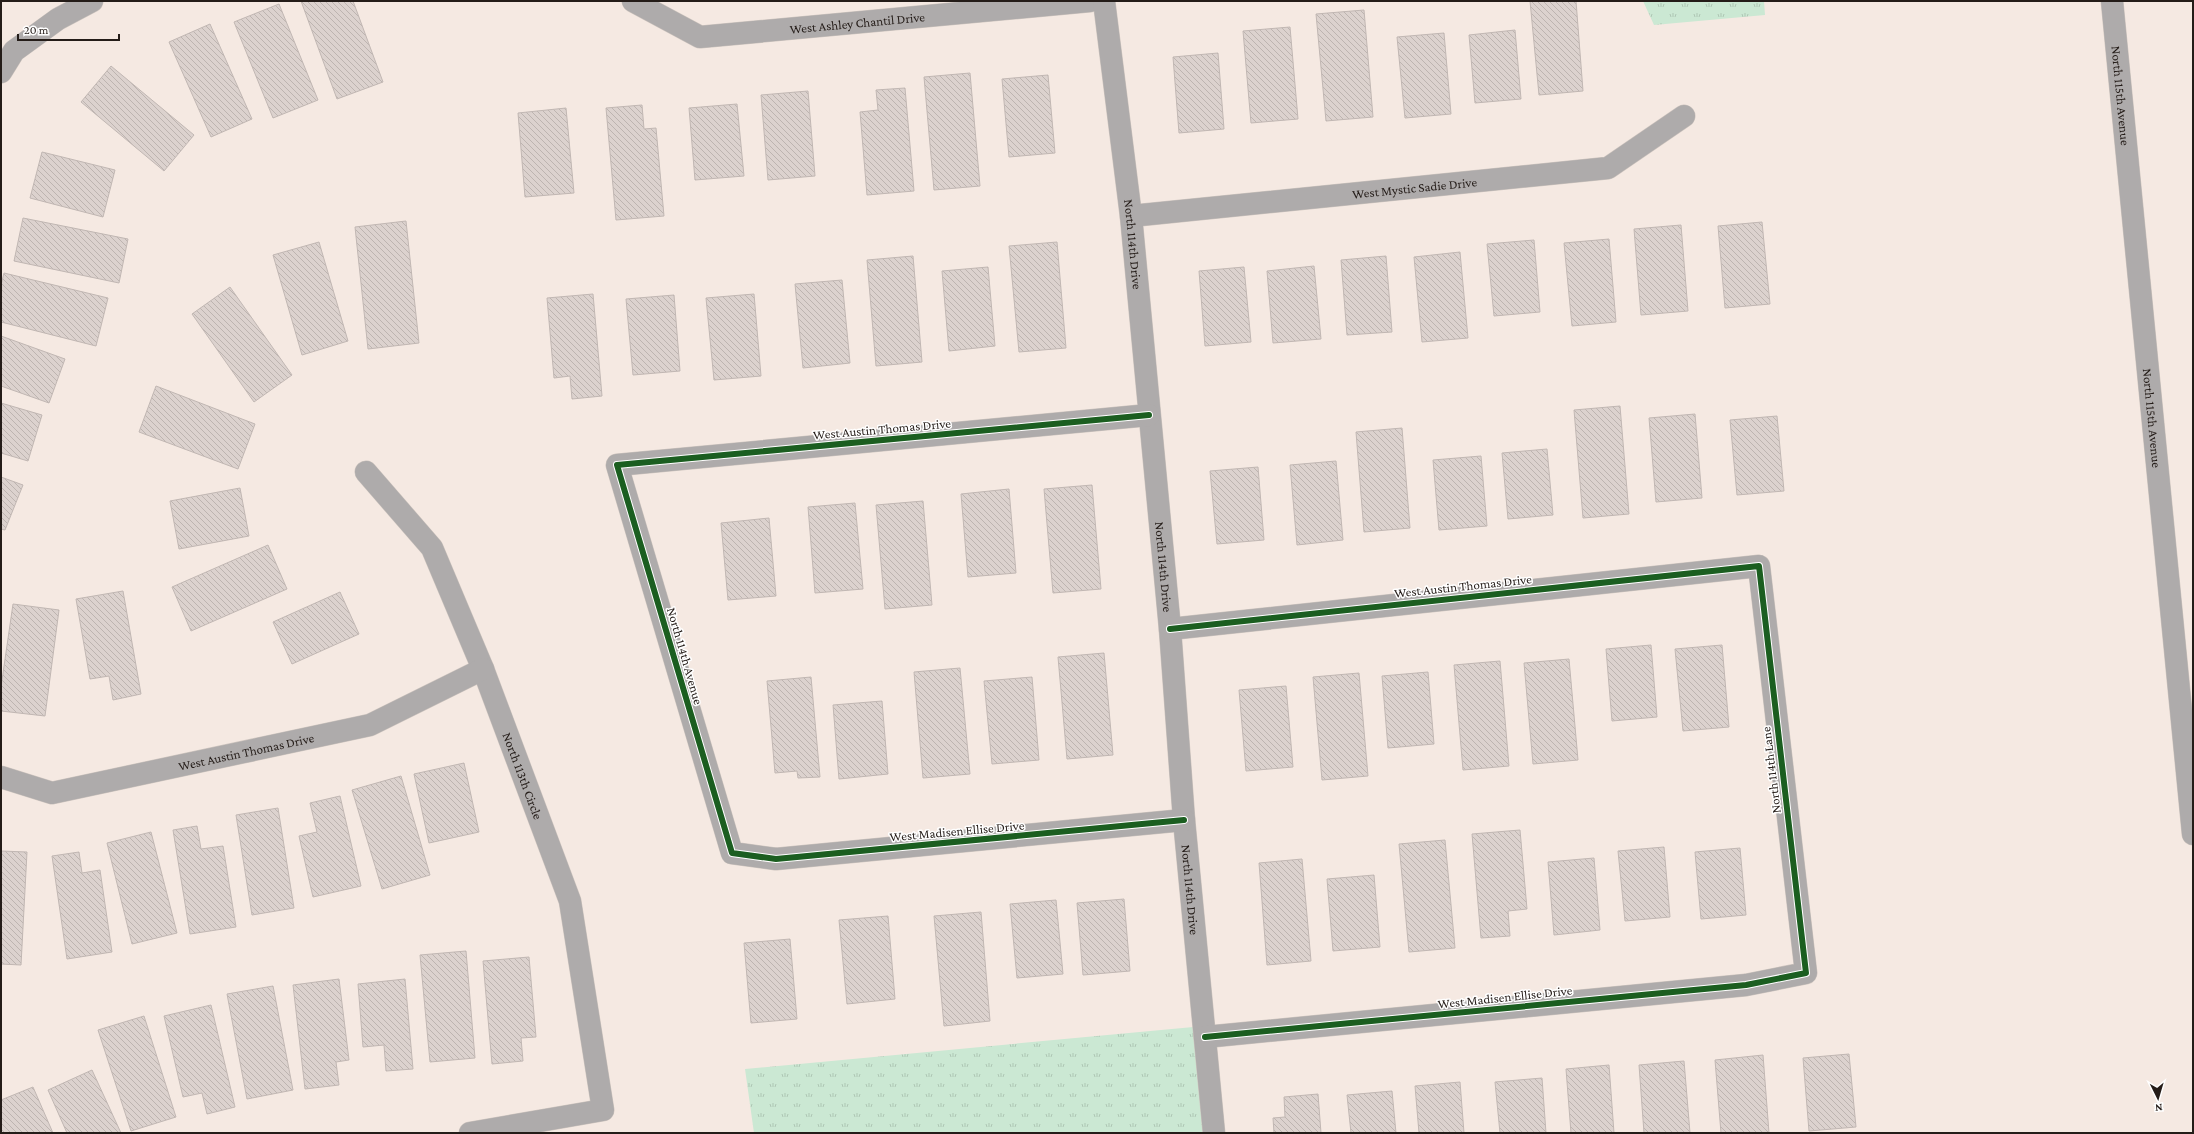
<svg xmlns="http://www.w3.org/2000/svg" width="2194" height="1134" font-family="'Crimson Pro',serif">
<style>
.park{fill:url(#park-tufts)}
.building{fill:url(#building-back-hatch);stroke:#c1b7b3}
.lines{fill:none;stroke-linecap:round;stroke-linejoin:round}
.minor-casing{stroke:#cec5bf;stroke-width:23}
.minor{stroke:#aeabab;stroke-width:22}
.cycleway-casing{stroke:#fff;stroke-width:8}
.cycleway{stroke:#1b5e20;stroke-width:6}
.labels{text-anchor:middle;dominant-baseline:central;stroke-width:3;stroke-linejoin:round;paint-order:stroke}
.street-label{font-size:13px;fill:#241c18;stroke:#fff}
</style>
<defs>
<pattern id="park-tufts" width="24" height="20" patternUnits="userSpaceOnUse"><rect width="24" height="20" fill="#cbe8d3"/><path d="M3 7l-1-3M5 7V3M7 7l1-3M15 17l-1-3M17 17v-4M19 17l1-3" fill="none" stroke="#aec6b4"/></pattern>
<pattern id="building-back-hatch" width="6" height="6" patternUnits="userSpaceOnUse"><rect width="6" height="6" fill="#dcd2ce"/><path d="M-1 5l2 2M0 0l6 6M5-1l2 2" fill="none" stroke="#bdb4b0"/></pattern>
</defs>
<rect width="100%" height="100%" fill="#f5e9e2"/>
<!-- park -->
<path class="park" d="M1643,1H1764L1765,15L1654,25Z
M1204,1026L1214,1133H754L745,1069Z"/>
<!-- building -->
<path class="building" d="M301,1H353L383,82L337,99Z
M1530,1H1576L1583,91L1539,95Z
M279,4L318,100L273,118L234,22Z
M1364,10L1373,117L1326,121L1316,14Z
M210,24L252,119L211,137L169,42Z
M1290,27L1298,119L1251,123L1243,31Z
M1515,30L1521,99L1475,103L1469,35Z
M1444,33L1451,114L1405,118L1397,37Z
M1218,53L1224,129L1179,133L1173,57Z
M111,66L194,135L164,171L81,102Z
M970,73L980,186L934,190L924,77Z
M1048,75L1055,153L1009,157L1002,79Z
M905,88L914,191L867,195L860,112L878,110L876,90Z
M808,91L815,176L768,180L761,95Z
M737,104L744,176L695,180L689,108Z
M642,105L644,129L656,128L664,216L616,220L606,108Z
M566,108L574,193L525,197L518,113Z
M42,152L115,170L103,217L30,198Z
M23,218L128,239L119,283L14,261Z
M406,221L419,343L368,349L355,227Z
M1762,222L1770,304L1725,308L1718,226Z
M1681,225L1688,311L1641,315L1634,229Z
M1609,239L1616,322L1572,326L1564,243Z
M1534,240L1540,312L1494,316L1487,244Z
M319,242L348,341L302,355L273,255Z
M1057,242L1066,348L1019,352L1009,246Z
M1460,252L1468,338L1422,342L1414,257Z
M913,256L922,362L876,366L867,260Z
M1386,256L1392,332L1347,335L1341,260Z
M1314,266L1321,339L1273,343L1267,271Z
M988,267L995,346L949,351L942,271Z
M1244,267L1251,342L1205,346L1199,271Z
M4,273L108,298L96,346L1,322V285Z
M842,280L850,363L803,368L795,284Z
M230,287L292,375L254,402L192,314Z
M593,294L602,396L572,399L570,376L554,378L547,298Z
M754,294L761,376L714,380L706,298Z
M674,295L680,371L633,375L626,299Z
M1,336L65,359L49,403L1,386Z
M156,386L255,424L238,469L139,432Z
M1,403L42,415L28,461L1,453Z
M1620,406L1629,514L1583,518L1574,410Z
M1695,414L1702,498L1656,502L1649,418Z
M1777,416L1784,491L1737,495L1730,420Z
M1402,428L1410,528L1364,532L1356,432Z
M1547,449L1553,515L1508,519L1502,453Z
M1481,456L1487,526L1439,530L1433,460Z
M1336,461L1343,540L1297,545L1290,465Z
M1258,467L1264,540L1217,544L1210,471Z
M1,477L23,485L5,530L1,529Z
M1092,485L1101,589L1053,593L1044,489Z
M240,488L249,536L179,549L170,501Z
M1009,489L1016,573L968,577L961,494Z
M923,501L932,605L885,609L876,505Z
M855,503L863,589L815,593L808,507Z
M769,518L776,596L728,600L721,523Z
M268,545L287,589L191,631L172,587Z
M123,591L141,694L113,700L109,676L90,679L76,599Z
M340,592L359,634L292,664L273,622Z
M13,604L59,610L45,716L1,711V687Z
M1651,645L1657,717L1612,721L1606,649Z
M1722,645L1729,727L1683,731L1675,649Z
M1104,653L1113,755L1067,759L1058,657Z
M1569,659L1578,760L1533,764L1524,663Z
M1500,661L1509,766L1463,770L1454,665Z
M960,668L970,774L923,778L914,672Z
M1428,672L1434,744L1388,748L1382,676Z
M1359,673L1368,776L1322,780L1313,677Z
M811,677L820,777L798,778L797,771L775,773L767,681Z
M1032,677L1039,760L992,764L984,681Z
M1286,686L1293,767L1246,771L1239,690Z
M882,701L888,774L839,779L833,705Z
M464,763L479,832L429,843L414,774Z
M401,776L430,875L382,889L352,790Z
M340,796L361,886L313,897L299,836L317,832L310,803Z
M278,808L294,908L252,915L236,815Z
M197,826L201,849L223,846L236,927L190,934L173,830Z
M1520,830L1527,909L1508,911L1510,936L1481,938L1472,834Z
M151,832L177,933L132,944L107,843Z
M1445,840L1455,948L1409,952L1399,844Z
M1664,847L1670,917L1625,921L1618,851Z
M1740,848L1746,915L1701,919L1695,852Z
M1,851L27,852L21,965L1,964Z
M79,852L82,873L100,870L112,952L67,959L52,856Z
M1594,858L1600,930L1554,935L1548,862Z
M1302,859L1311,961L1267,965L1259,863Z
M1374,875L1380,947L1333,951L1327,879Z
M1124,899L1130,971L1083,975L1077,903Z
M1056,900L1063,974L1017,978L1010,904Z
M981,912L990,1021L944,1026L934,916Z
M888,916L895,999L847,1004L839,920Z
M790,939L797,1019L751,1023L744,943Z
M466,951L475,1058L430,1062L420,955Z
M529,957L536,1037L521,1038L523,1061L492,1064L483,961Z
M339,979L349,1060L336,1062L339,1085L305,1089L293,985Z
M405,979L413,1069L386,1071L384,1045L363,1047L358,984Z
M273,986L293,1090L247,1099L227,994Z
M211,1005L235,1107L207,1114L202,1093L183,1097L164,1016Z
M144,1016L176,1117L131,1131L98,1030Z
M1849,1054L1856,1127L1809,1131L1803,1058Z
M1763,1055L1769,1133H1721L1715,1060Z
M1684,1061L1690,1133H1644L1639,1065Z
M1609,1065L1614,1133H1571L1566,1069Z
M92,1070L121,1133H67L48,1090Z
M1542,1078L1546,1133H1500L1495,1082Z
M1460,1082L1464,1133H1419L1415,1086Z
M33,1087L53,1133H1V1100Z
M1392,1091L1396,1133H1351L1347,1095Z
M1318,1094L1321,1133H1274L1273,1118L1285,1117L1284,1097Z"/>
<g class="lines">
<!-- minor casing -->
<g class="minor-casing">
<g id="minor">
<path id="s1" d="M633,1L700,37L1090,1"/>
<path id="s2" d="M1104,1L1131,216L1170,629L1184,820L1214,1133"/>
<path id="s3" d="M2112,1L2193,834"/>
<path d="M1,72L14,51L58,19L92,1"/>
<path id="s4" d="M1131,216L1608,168L1684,116"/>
<path d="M1149,415L617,465L732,853L776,859L1184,820"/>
<path id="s5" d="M366,472L432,548L483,669L570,901L603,1110L470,1133"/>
<path d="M1170,629L1759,566L1806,973L1746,985L1205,1037"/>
<path id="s6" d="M1,777L52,793L370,725L483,669"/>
</g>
</g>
<!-- minor -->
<use href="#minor" class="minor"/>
<!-- cycleway casing -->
<g class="cycleway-casing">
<path id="cycleway" d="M1149,415L617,465L732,853L776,859L1184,820
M1170,629L1759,566L1806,973L1746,985L1205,1037"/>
</g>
<!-- cycleway -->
<use href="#cycleway" class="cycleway"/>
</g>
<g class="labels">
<!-- street labels -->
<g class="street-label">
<text stroke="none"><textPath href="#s1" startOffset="234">West Ashley Chantil Drive</textPath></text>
<text stroke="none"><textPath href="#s3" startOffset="95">North 115th Avenue</textPath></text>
<text stroke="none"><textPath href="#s4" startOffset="285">West Mystic Sadie Drive</textPath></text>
<text stroke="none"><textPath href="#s2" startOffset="245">North 114th Drive</textPath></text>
<text stroke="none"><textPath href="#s3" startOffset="419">North 115th Avenue</textPath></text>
<text transform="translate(882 429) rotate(-5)">West Austin Thomas Drive</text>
<text stroke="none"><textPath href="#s2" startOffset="569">North 114th Drive</textPath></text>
<text transform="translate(1463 586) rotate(-6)">West Austin Thomas Drive</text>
<text transform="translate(685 656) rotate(74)">North 114th Avenue</text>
<text stroke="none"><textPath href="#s6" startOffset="252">West Austin Thomas Drive</textPath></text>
<text transform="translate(1771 770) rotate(-97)">North 114th Lane</text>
<text stroke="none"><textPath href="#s5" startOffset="346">North 113th Circle</textPath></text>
<text transform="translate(957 831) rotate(-5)">West Madisen Ellise Drive</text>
<text stroke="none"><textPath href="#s2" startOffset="893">North 114th Drive</textPath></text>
<text transform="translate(1505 997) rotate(-6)">West Madisen Ellise Drive</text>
</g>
</g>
<!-- border -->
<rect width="2194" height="1134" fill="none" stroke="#241c18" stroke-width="4"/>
<!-- north arrow -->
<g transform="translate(2158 1098) rotate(175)" stroke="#ffffff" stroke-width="3" paint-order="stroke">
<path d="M0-3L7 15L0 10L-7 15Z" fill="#241c18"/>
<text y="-6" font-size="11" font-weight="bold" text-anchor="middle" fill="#241c18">N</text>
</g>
<!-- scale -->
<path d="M18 34v6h101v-6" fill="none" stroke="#241c18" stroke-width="2"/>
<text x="24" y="34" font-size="12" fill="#241c18" stroke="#ffffff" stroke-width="3" paint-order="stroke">20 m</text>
</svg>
